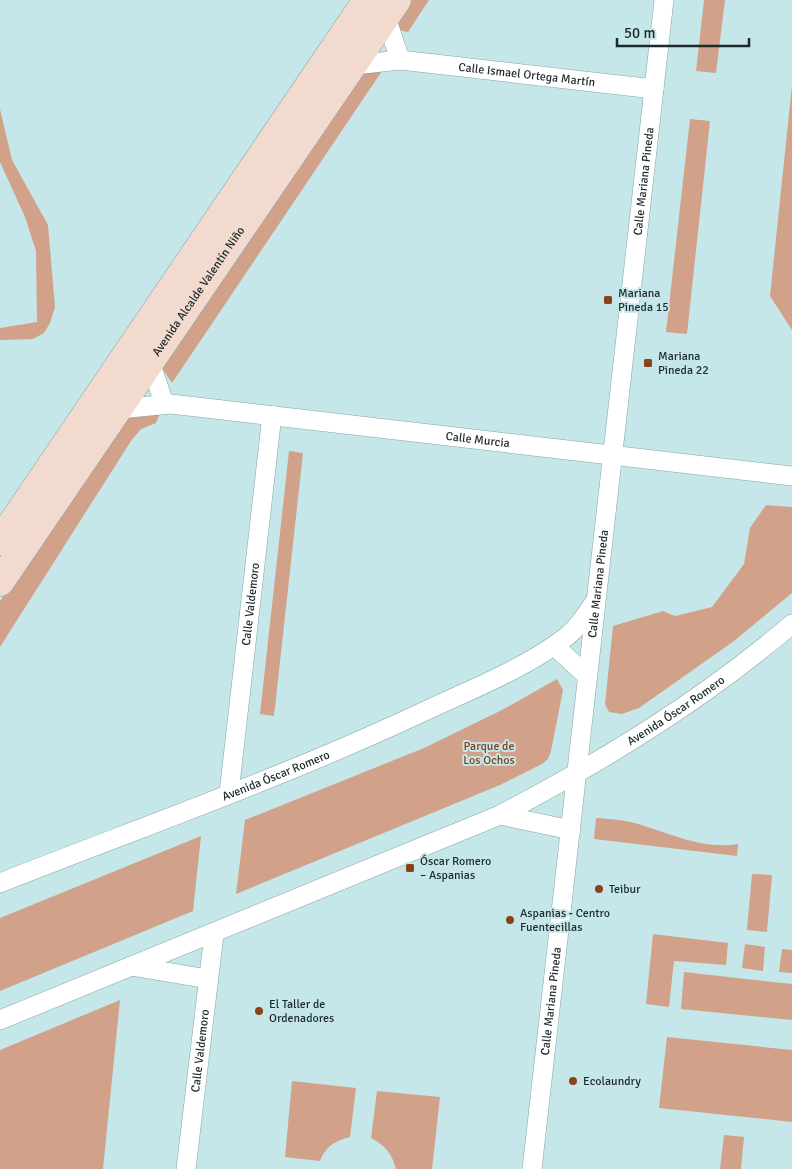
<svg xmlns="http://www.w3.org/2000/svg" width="792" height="1169" font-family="Signika,sans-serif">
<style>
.green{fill:#d1a289}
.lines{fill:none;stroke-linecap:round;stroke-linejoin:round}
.street-casing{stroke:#84a4a7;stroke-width:20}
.secondary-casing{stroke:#84a4a7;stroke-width:29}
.street{stroke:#fff;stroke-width:19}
.secondary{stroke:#f2dbce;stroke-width:28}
.poi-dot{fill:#884319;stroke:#c6e7ea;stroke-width:2}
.labels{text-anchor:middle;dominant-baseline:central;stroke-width:4;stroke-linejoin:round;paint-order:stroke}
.street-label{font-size:12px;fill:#1d2a2b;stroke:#c6e7ea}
.poi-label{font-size:12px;fill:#1d2a2b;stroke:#c6e7ea;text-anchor:start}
.park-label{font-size:12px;fill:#803e15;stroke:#c6e7ea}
</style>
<rect width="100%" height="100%" fill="#c6e7ea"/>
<!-- green -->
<path class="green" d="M410,0H429L408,32L391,28Z
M704,0H725L716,73L696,71Z
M374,69L382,71L172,383L162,368L357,77Z
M792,85V330L770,296Z
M0,109L12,160L48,225L55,307L50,323L44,333L33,339L0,340V328L37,322L36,251L25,217L0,162Z
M690,119L710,121L687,334L666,332Z
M141,410L160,413L156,423L141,429L131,441L0,647V601L125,418Z
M289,451L303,453L274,716L260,714Z
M766,505L792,507V593L734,641L639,708L622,714L609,712L605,704L613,626L663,611L675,616L712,607L744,564L750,528Z
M557,679L563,690L551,751L548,759L542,764L500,785L236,894L245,820L424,748L504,709Z
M596,818C609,819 623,820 635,823C669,833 703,850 738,844L737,856L594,839Z
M201,836L193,911L0,991V918Z
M752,874L772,875L767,932L747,930Z
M653,934L728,943L726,965L674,961L669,1007L646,1004Z
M745,944L765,947L763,971L742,968Z
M782,949L792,950V973L779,972Z
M684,972L792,984V1020L681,1009Z
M120,1000L103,1169H0V1050Z
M667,1037L792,1050V1122L659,1108Z
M292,1081L356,1088L350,1137C335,1141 326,1146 320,1161L285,1157Z
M377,1091L440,1097L432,1169H396C392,1154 385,1145 371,1138Z
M724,1135L744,1137L741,1169H720Z"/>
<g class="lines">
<!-- street casing -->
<g class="street-casing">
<g id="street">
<path d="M386,17L400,60"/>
<path id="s1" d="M354,65L400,60L654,89"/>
<path d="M150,362L164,403"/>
<path id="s2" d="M118,409L171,404L792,476"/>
<path d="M560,651L588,677"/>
<path id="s3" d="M229,793L272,415"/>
<path d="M500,815L571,830"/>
<path id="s4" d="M0,883C142,827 287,776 425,711C472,689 524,669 566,637C578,628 586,615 594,603"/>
<path d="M131,966L208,979"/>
<path id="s5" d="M0,1020L500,815C605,760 703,700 792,624"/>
<path id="s6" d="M186,1169L214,934"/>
<path id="s7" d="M532,1169L664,0"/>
</g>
</g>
<!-- secondary casing -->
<g class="secondary-casing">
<g id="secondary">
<path d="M0,541L367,0"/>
<path id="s8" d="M0,582L397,0"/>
</g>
</g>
<!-- street -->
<use href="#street" class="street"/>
<!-- secondary -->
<use href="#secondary" class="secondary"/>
</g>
<!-- markers -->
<g class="poi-dot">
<rect x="603" y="295" width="10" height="10" rx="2.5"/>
<rect x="643" y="358" width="10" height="10" rx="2.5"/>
<rect x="405" y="863" width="10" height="10" rx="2.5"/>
<circle cx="599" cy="889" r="5"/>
<circle cx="510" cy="920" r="5"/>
<circle cx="259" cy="1011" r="5"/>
<circle cx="573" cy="1081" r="5"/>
</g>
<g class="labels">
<!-- street labels -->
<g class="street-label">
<text stroke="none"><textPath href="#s1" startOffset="174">Calle Ismael Ortega Martín</textPath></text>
<text stroke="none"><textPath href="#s7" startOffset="994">Calle Mariana Pineda</textPath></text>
<text stroke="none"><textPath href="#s8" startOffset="352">Avenida Alcalde Valentín Niño</textPath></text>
<text stroke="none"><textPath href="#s2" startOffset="362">Calle Murcia</textPath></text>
<text stroke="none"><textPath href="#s7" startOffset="589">Calle Mariana Pineda</textPath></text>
<text stroke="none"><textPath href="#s3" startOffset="190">Calle Valdemoro</textPath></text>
<text stroke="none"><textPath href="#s5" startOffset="745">Avenida Óscar Romero</textPath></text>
<text stroke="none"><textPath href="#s4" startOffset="296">Avenida Óscar Romero</textPath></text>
<text stroke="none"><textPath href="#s7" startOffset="169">Calle Mariana Pineda</textPath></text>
<text stroke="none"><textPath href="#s6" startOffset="119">Calle Valdemoro</textPath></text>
</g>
<!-- poi labels -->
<g class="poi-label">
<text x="618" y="293">Mariana<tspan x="618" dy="14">Pineda 15</tspan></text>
<text x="658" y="356">Mariana<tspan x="658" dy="14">Pineda 22</tspan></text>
<text x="420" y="861">Óscar Romero<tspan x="420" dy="14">– Aspanias</tspan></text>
<text x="609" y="889">Teibur</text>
<text x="520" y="913">Aspanias - Centro<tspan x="520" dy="14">Fuentecillas</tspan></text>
<text x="269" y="1004">El Taller de<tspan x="269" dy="14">Ordenadores</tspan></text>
<text x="583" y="1081">Ecolaundry</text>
</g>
<!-- park labels -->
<g class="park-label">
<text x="489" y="746">Parque de<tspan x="489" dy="14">Los Ochos</tspan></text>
</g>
</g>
<!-- scale -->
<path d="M617 38v8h132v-8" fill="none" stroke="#1d2a2b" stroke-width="2.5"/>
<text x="624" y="38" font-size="15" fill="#1d2a2b" stroke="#c6e7ea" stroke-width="4" paint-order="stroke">50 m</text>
</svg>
